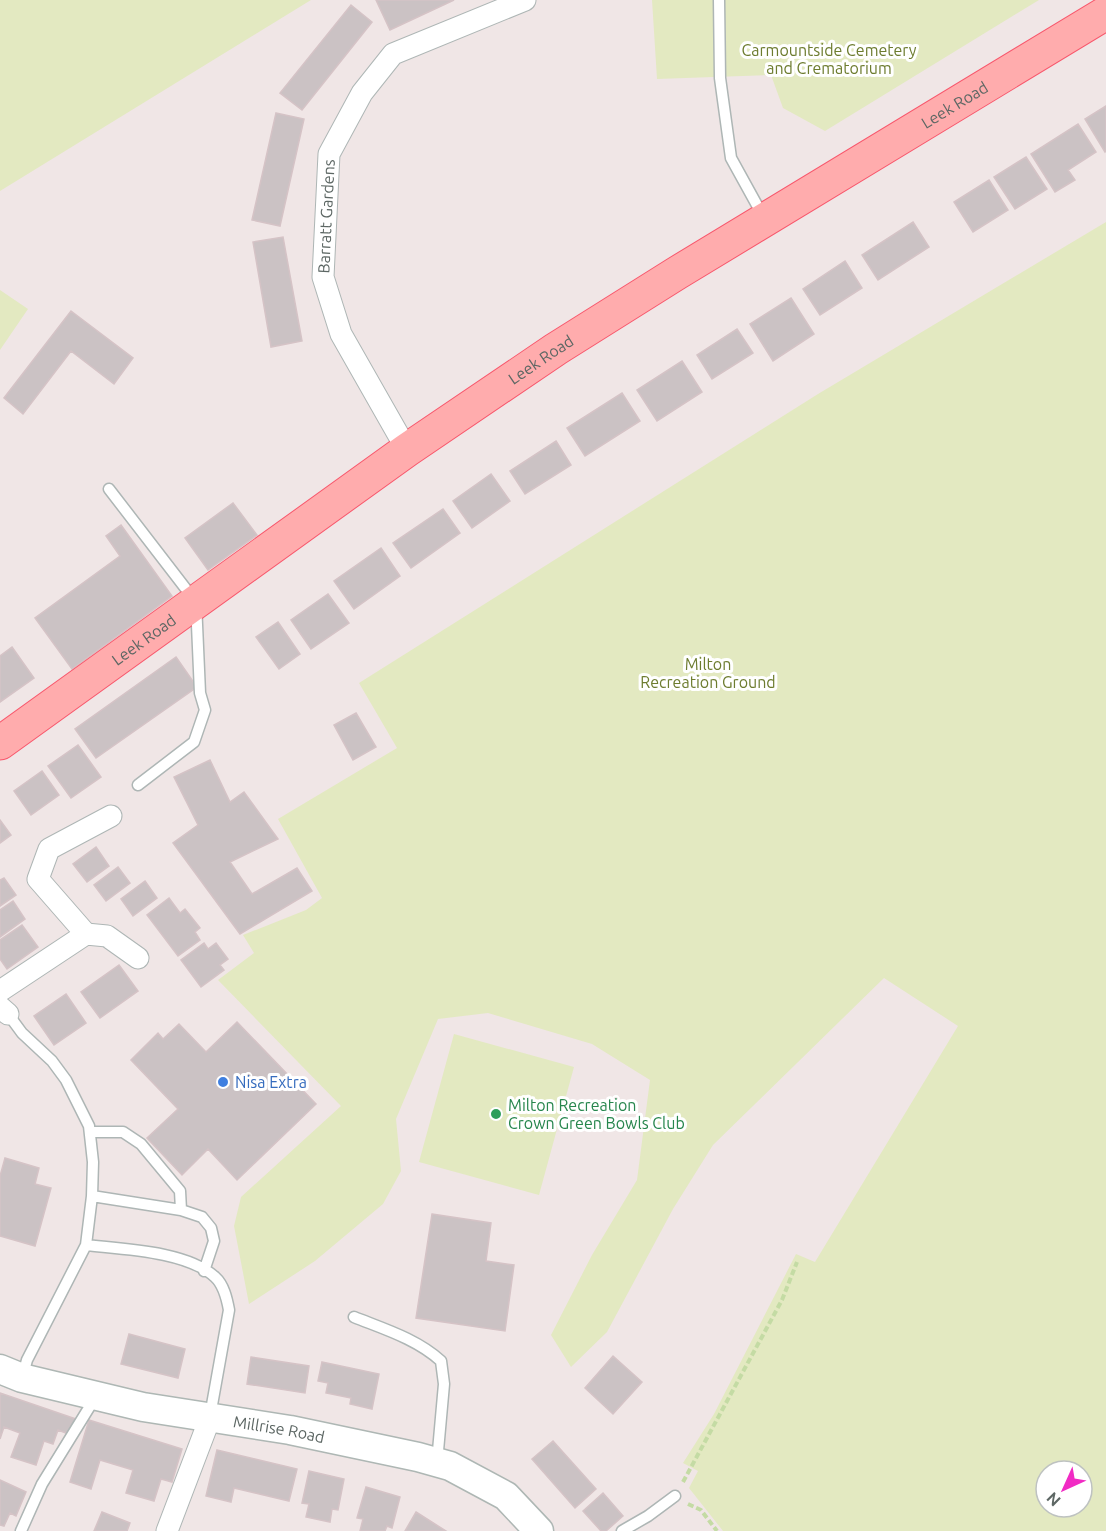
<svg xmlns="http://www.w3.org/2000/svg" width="1106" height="1531" font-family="Ubuntu,sans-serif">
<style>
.green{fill:#e3e9c1;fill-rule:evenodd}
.building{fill:#cbc2c4;stroke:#d5c3c6;stroke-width:1.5}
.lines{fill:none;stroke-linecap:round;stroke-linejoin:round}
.lane-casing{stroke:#aeb6b5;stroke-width:13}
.street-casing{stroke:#aeb6b5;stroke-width:23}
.secondary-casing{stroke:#aeb7b4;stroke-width:31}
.primary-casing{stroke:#f8576c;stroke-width:35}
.path{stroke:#c4dba4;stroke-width:4;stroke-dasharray:6 3;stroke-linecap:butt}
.lane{stroke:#fff;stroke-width:10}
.street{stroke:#fff;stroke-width:21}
.secondary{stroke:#fff;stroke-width:28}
.primary{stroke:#ffacad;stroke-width:33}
.shop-dot{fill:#3f7fe0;stroke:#fff;stroke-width:2}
.leisure-dot{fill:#2e9e5b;stroke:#fff;stroke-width:2}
.labels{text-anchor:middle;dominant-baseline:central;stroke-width:6;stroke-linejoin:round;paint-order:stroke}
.park-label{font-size:16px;fill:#6d7c2f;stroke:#fff}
.street-label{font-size:16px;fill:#5d6764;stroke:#fff}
.shop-label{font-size:16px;fill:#366cbe;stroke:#fff;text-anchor:start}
.leisure-label{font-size:16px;fill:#27864d;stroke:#fff;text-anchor:start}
</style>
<rect width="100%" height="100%" fill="#f0e6e6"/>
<!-- green -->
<path class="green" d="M0,0H311L0,191Z
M652,0H1039L825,131L783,108L771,75L657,79Z
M1106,222V1531H723L689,1488L698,1471L683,1463L714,1414L796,1254L815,1262L958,1026L884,978L713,1145L673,1209L607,1332L571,1367L551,1335L592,1255L637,1180L650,1080L592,1044L488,1013L438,1019L396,1119L401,1171L383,1204L315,1261L249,1304L234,1226L241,1197L341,1106L218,980L254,953L243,935L306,910L322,898L278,819L397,748L359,683L818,394ZM1046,1471H1082V1507H1046Z
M0,290L28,309L0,350Z
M454,1034L574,1067L539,1195L419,1162Z"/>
<!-- building -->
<path class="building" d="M376,0H454L390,30Z
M351,5L372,22L302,110L280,93Z
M1106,106V151L1105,152L1085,119Z
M276,113L304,119L280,226L252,220Z
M1078,124L1096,152L1068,170L1075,180L1055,192L1031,154Z
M1026,157L1047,189L1015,209L994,177Z
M989,180L1008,210L973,232L954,202Z
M913,222L929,247L878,280L862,255Z
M283,237L302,341L271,347L253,242Z
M845,261L862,288L820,315L803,289Z
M791,298L814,334L773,361L750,324Z
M71,311L133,358L114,384L71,351L23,414L4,398Z
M737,329L753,353L712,379L697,355Z
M682,361L702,392L657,421L637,390Z
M622,393L640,421L585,456L567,428Z
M556,441L571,465L525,494L510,471Z
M491,474L510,501L472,528L453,501Z
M233,503L257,535L208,570L185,538Z
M443,509L460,533L411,568L393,543Z
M121,525L172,596L72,669L35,618L120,556L106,536Z
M381,548L400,576L354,609L334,581Z
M328,594L349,623L311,649L291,620Z
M278,622L300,654L279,669L256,637Z
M12,647L34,678L0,702V656Z
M176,657L197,687L96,758L75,729Z
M356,713L376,747L353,760L334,725Z
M78,745L101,777L71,798L48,766Z
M210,760L230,802L244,792L278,839L230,862L252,894L297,868L312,891L240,934L173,843L198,825L174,777Z
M42,771L59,795L31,815L14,791Z
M0,820L11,835L0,843Z
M96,847L109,866L87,882L73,864Z
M118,867L130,883L106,901L94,885Z
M4,878L16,895L0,906V880Z
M145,881L157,898L133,916L121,899Z
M169,898L180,913L185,909L200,928L195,932L200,940L178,956L147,915Z
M13,901L25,919L0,937V910Z
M22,925L38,947L7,969L0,959V940Z
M204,943L208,949L216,943L228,959L220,965L224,970L201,987L181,960Z
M119,965L138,991L100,1018L81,992Z
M66,994L86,1023L54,1045L34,1016Z
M237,1022L316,1104L237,1180L208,1149L182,1175L147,1138L178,1109L131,1060L158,1033L163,1039L179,1024L206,1052Z
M5,1158L39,1168L35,1184L51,1188L35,1246L0,1236V1176Z
M432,1214L491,1223L486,1261L514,1265L505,1331L416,1318Z
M129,1334L185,1349L178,1378L121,1364Z
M613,1356L642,1382L613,1414L585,1388Z
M251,1357L309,1366L305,1393L247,1384Z
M322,1362L379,1374L372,1409L350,1404L351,1398L326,1393L328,1383L318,1381Z
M0,1393L76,1419L71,1435L58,1430L53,1444L44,1441L36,1465L11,1457L20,1433L4,1427L0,1439Z
M89,1420L182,1449L172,1482L161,1479L154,1501L126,1493L133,1470L100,1460L91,1489L70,1482Z
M553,1441L596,1489L575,1508L532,1459Z
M217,1450L297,1469L289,1501L234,1488L231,1502L206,1496Z
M309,1471L344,1479L338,1510L332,1509L330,1522L306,1517L309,1504L302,1503Z
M0,1480L26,1492L16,1516L10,1513L4,1526L0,1525Z
M366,1487L400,1497L392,1528L387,1526L385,1531H360L363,1519L357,1518Z
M603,1493L623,1516L606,1531H601L583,1511Z
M102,1512L130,1523L127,1531H94Z
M416,1512L446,1531H405Z"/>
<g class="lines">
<!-- lane casing -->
<g class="lane-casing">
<path id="lane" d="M719,0L720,78L731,158L763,216
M109,489L196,602L200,693L205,710L194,742L138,785
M8,1014L22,1033L52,1061L66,1080L89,1126L93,1162L92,1196L86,1245L27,1360L22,1378
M90,1132H123L141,1144L180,1191L181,1210
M92,1196L181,1210L202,1217L211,1228L214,1241L204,1271
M86,1245C122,1249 187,1251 215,1277C224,1285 227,1299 229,1310L210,1416
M354,1317C384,1329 417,1339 441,1361L444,1384L437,1462
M21,1531L42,1484L95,1398
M622,1531L648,1516L675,1496"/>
</g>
<!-- street casing -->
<g class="street-casing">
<g id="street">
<path id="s1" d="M407,450L341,334L323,277L329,154L362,93L393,54L525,0"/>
<path d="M86,934L38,879L49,849L111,816"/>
<path d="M0,991L86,934L107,936L138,958"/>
<path d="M0,1007L8,1014"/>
<path d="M167,1531L210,1418"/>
</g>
</g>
<!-- secondary casing -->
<g class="secondary-casing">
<g id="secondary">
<path id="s2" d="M0,1369L22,1378L143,1407L290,1430L418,1457L450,1466L506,1496L539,1531"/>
</g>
</g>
<!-- primary casing -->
<g class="primary-casing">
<g id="primary">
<path id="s3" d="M0,743L407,450L556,349L677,273L1106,13"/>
</g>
</g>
<!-- path -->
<path class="path" d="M683,1482L782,1300L797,1262
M688,1504L701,1510L717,1531"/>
<!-- lane -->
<use href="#lane" class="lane"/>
<!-- street -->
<use href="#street" class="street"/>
<!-- secondary -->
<use href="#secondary" class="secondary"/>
<!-- primary -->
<use href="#primary" class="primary"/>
</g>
<!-- markers -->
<circle class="shop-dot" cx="223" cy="1082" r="6"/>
<circle class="leisure-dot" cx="496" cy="1114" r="6"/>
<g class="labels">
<!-- park labels -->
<g class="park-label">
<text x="829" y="50">Carmountside Cemetery<tspan x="829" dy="18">and Crematorium</tspan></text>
<text x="708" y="664">Milton<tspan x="708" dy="18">Recreation Ground</tspan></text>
</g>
<!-- street labels -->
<g class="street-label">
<text stroke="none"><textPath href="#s3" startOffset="1149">Leek Road</textPath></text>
<text stroke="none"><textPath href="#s1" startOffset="254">Barratt Gardens</textPath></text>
<text stroke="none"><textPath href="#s3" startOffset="663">Leek Road</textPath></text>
<text stroke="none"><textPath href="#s3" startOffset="177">Leek Road</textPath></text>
<text stroke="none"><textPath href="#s2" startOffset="286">Millrise Road</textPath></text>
</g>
<!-- shop labels -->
<g class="shop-label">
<text x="235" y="1082">Nisa Extra</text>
</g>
<!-- leisure labels -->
<g class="leisure-label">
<text x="508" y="1105">Milton Recreation<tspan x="508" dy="18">Crown Green Bowls Club</tspan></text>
</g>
</g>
<!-- north arrow -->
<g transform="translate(1064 1489) rotate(225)"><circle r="28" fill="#ffffff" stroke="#bec2c1" stroke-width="1.5"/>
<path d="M0-4.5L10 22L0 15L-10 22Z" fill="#f12bc4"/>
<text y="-9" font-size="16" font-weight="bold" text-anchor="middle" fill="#5d6764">N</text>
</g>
</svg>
